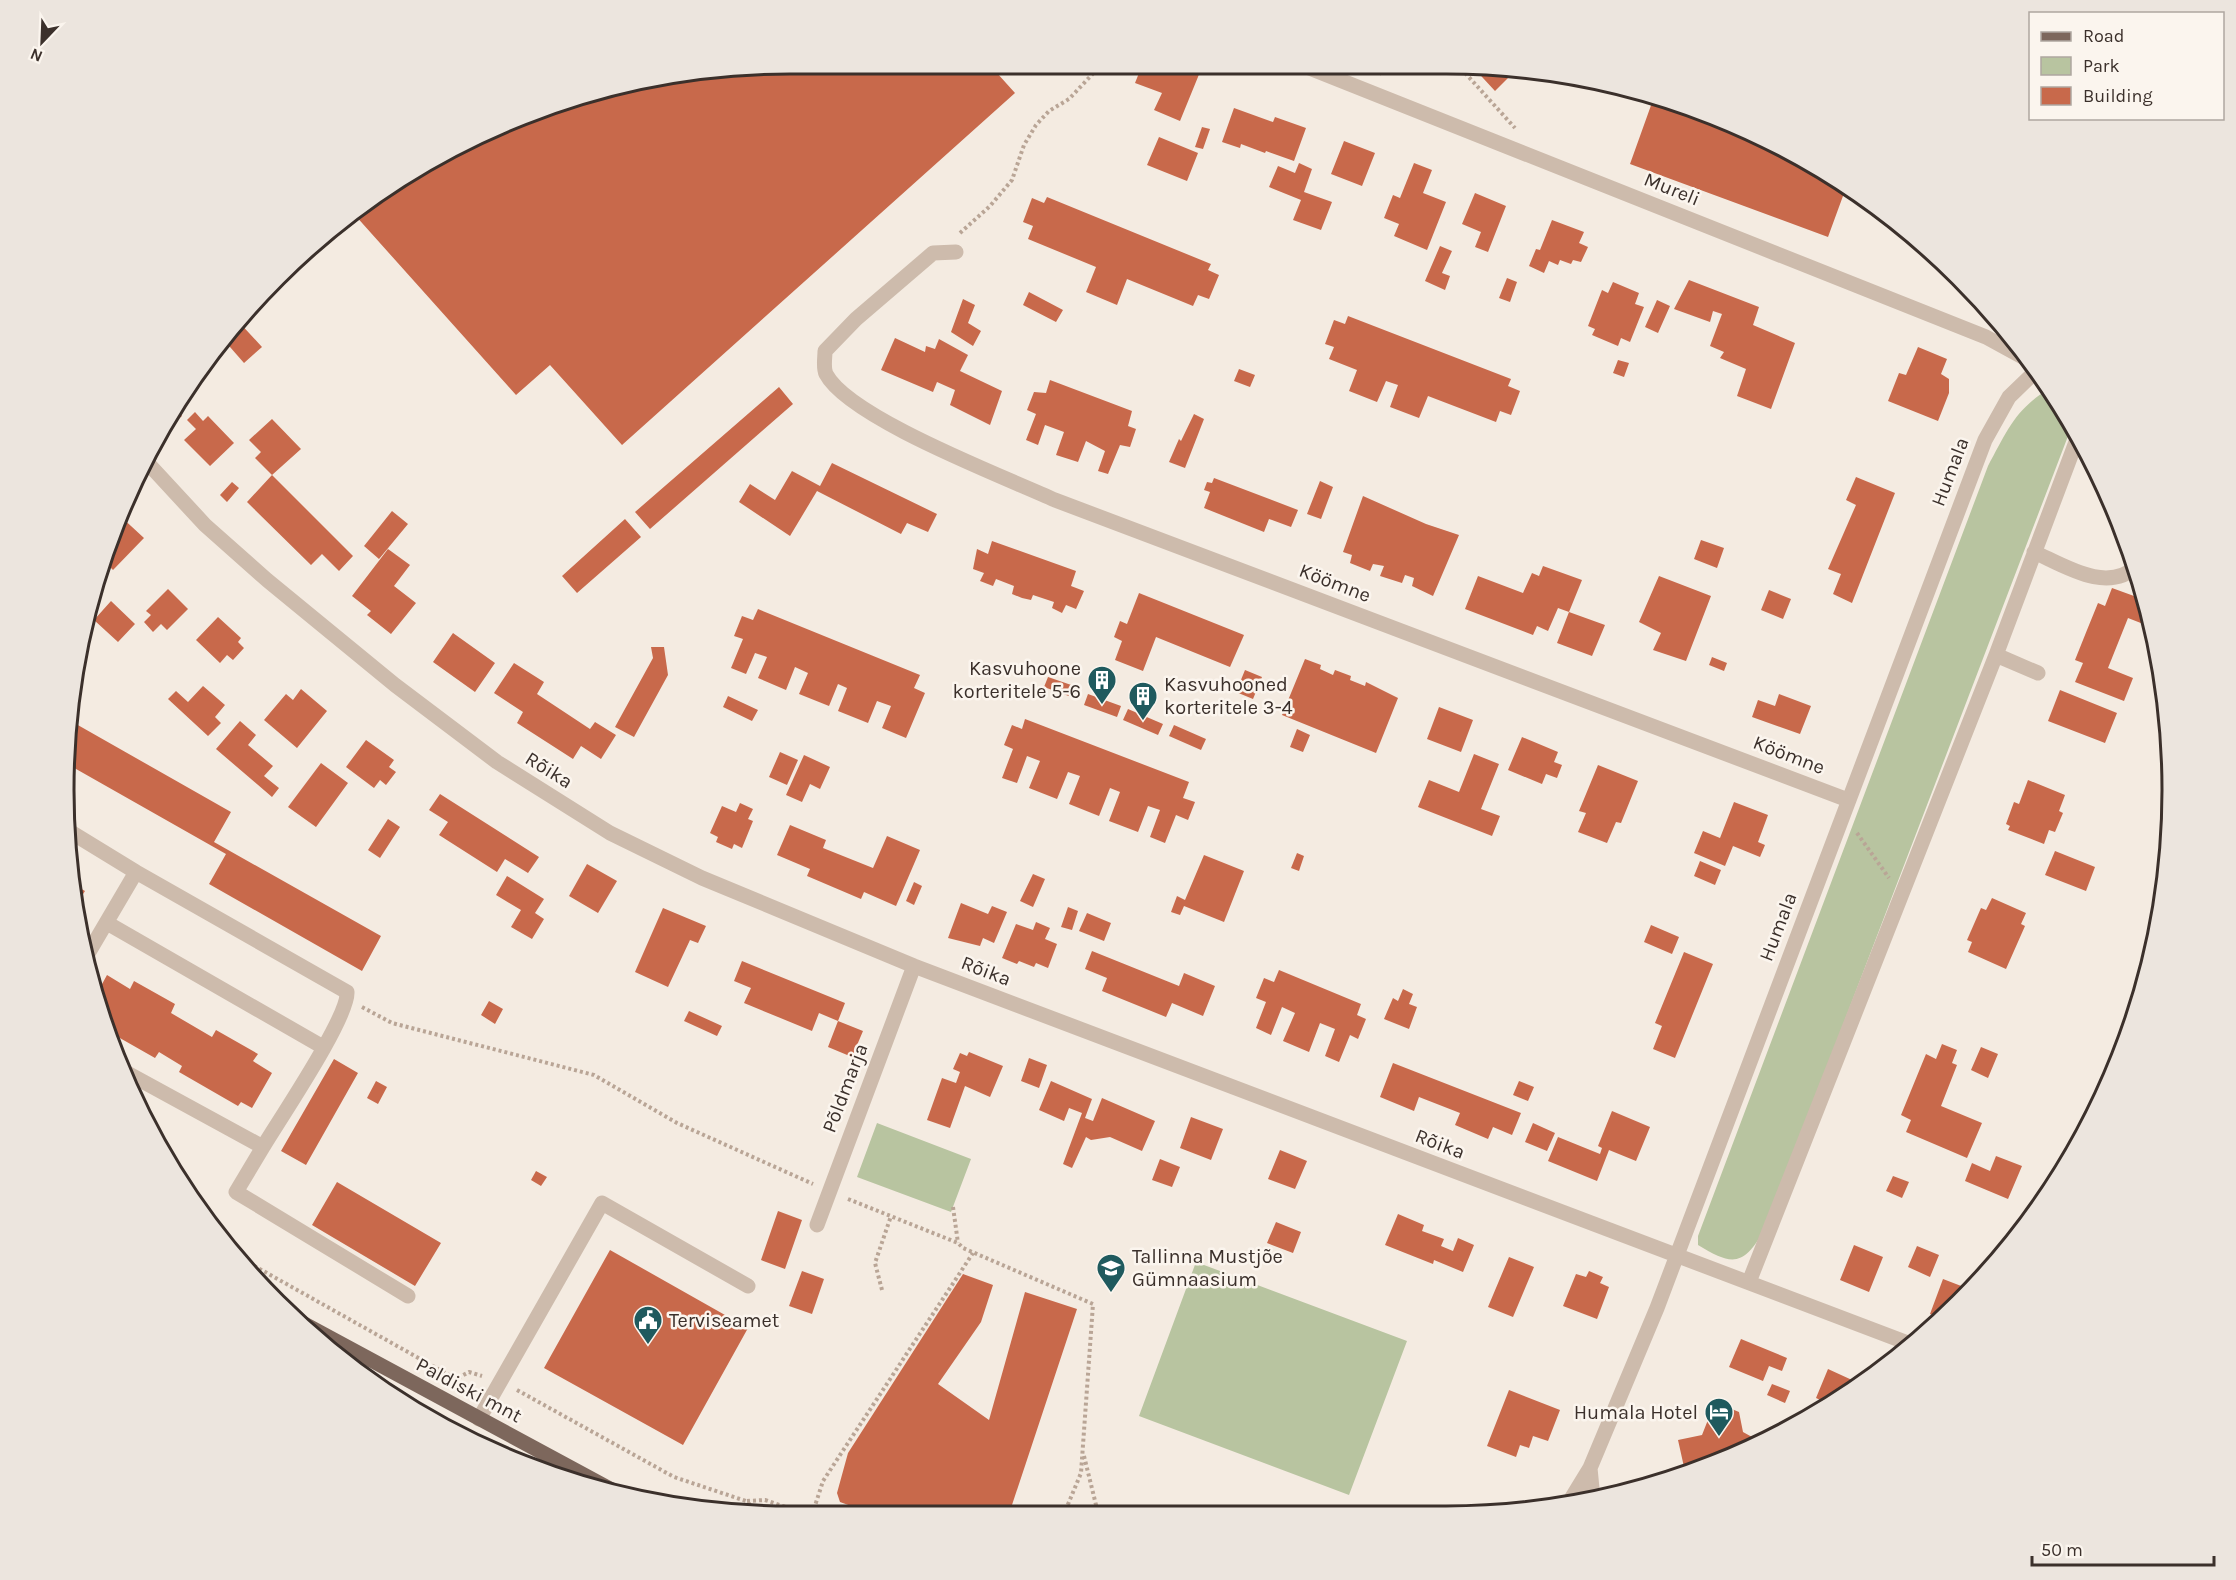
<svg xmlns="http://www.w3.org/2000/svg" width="2236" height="1580" font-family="Karla,sans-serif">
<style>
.green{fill:#b8c4a0}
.building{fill:#c8694b}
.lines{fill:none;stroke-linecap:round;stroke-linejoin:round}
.path{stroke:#b9a596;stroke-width:4;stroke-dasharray:3 3;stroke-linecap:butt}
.minor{stroke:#cdbbac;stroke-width:15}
.major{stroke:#7d675c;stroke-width:15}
.labels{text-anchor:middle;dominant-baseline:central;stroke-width:5;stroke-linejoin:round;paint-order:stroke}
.street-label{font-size:20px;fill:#3b302b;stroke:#fbf5ee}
.poi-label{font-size:20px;fill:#3b302b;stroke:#fbf5ee;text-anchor:start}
.rim{fill:none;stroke:#3b302b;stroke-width:3}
</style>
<rect width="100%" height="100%" fill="#f4ebe1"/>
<!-- green -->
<path class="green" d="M2049,389L2073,423L1765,1229C1744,1264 1735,1268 1698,1245V1236L1988,466C2006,433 2015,409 2049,389Z
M877,1123L971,1159L951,1212L857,1177Z
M1196,1262L1407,1341L1349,1495L1139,1416Z"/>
<!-- building -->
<path class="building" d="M790,63H988L1015,93L622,445L550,365L516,395L354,214L386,185L469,138L602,88Z
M1143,63H1177L1200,72L1180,121L1154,110L1162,93L1135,83Z
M1471,65L1502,69L1516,70L1495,91Z
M1654,97L1760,136L1809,160L1847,185L1828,237L1630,164Z
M1234,108L1273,122L1275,117L1306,128L1294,161L1266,151L1265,153L1241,144L1240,148L1222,142Z
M1202,127L1210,129L1203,149L1195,147Z
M1159,137L1198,153L1187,181L1147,165Z
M1344,141L1375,153L1362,186L1331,174Z
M1299,163L1312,169L1304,192L1332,202L1321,230L1293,220L1301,200L1269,187L1278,166L1295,173Z
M1414,163L1432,170L1423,193L1446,202L1427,250L1394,236L1399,224L1384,218L1393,195L1400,198Z
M1475,193L1506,206L1488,252L1475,247L1481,232L1462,224Z
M1047,197L1211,264L1208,270L1219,275L1209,299L1198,295L1193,306L1127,279L1117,305L1086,292L1096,267L1028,239L1033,226L1023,222L1032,198L1044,203Z
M1552,220L1584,232L1579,243L1588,247L1581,262L1573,260L1571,264L1560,260L1558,265L1549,261L1544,273L1529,266L1536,249L1540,250Z
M1440,246L1452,251L1442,273L1450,276L1445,290L1425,281Z
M1507,278L1517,282L1510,302L1499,298Z
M1689,280L1759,307L1753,325L1795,343L1771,409L1737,396L1746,369L1720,358L1724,352L1710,346L1722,314L1713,311L1710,322L1674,309Z
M1613,282L1639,293L1635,304L1644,307L1630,342L1621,338L1618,346L1592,335L1595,329L1588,326L1602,290L1608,293Z
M1029,292L1063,310L1056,322L1023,305Z
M963,299L975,305L968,323L981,331L973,346L951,332Z
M1657,300L1670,306L1658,333L1645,327Z
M1348,316L1511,379L1508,386L1520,391L1511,415L1500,411L1496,422L1428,396L1419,418L1390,407L1398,385L1386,381L1377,402L1349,391L1357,370L1329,359L1334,347L1325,344L1334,320L1345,324Z
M237,320L262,347L244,363L223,339Z
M895,338L925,352L926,346L935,349L939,339L968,355L960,371L1002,391L990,425L950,405L955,390L937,382L933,392L881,370Z
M1918,347L1947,359L1941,374L1949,379V393L1938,421L1888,401L1899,373L1906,375Z
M1618,360L1629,363L1624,377L1613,373Z
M1239,369L1255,375L1250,387L1234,381Z
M1050,380L1132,411L1128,426L1136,429L1130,447L1120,445L1108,474L1098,471L1105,451L1086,441L1078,462L1056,455L1064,432L1045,425L1038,445L1026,440L1036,414L1027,410L1034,392L1046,393Z
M779,387L793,404L650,529L635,512Z
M176,409L182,416L159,435L157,433L161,426Z
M195,412L203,421L208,416L234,443L210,466L184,440L196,429L187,420Z
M1194,414L1204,419L1185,468L1169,462L1179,439L1181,441Z
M272,419L301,449L272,475L255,458L261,452L249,440Z
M832,463L937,514L928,532L907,523L901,534L817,491L790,536L739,502L750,484L775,500L792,471L820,486Z
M272,475L353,556L339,571L322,554L311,565L247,502Z
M1856,477L1895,493L1852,603L1833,594L1841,574L1828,569L1856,505L1846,500Z
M1214,478L1298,510L1291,527L1269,519L1264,532L1204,508L1210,492L1204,490L1207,482L1212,483Z
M1320,481L1333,487L1321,519L1307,514Z
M232,482L239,488L227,502L220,495Z
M1363,496L1426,524L1459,535L1433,596L1412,586L1414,578L1405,575L1402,583L1380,576L1384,566L1373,564L1370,571L1350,563L1352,555L1343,552Z
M392,511L408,524L379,559L364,546Z
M118,514L144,538L113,570L105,562Z
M625,519L641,537L577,593L562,576Z
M1701,540L1724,548L1717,568L1694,559Z
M992,541L1076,571L1071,586L1084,591L1076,609L1066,605L1062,613L1052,608L1054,602L1033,595L1031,600L1022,598L1012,594L1014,586L996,579L993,586L980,581L984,573L973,569L977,549L988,554Z
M388,549L410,565L394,586L416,603L391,634L367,615L371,611L352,596Z
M1543,566L1582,580L1569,612L1558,608L1548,631L1537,626L1533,635L1465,609L1478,576L1523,593L1532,573L1539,576Z
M1659,576L1711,596L1686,661L1653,650L1661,633L1639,622Z
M2112,588L2145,600L2151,627L2128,618L2108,668L2133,678L2124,701L2075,682L2083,663L2075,660L2087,630L2098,603L2105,606Z
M168,589L188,609L167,630L161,624L153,632L144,622L151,615L146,611Z
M1769,590L1791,599L1783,619L1761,610Z
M1139,593L1244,635L1230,667L1156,637L1143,671L1115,660L1122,641L1114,637L1120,621L1127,624Z
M111,601L135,624L118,642L94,620Z
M758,609L920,675L914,688L925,693L906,738L882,728L891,706L877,701L868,723L838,711L847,688L838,684L829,706L799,694L808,673L795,667L786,690L758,678L767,657L755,653L746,674L731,668L743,639L734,636L742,616L753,620Z
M1569,612L1605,625L1592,656L1557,643Z
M218,617L241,638L238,642L244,648L233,660L227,655L220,663L196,640Z
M453,633L495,663L475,692L433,662Z
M651,647H664L668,675L634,737L615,727L653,658Z
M1712,657L1727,663L1724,671L1709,665Z
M1305,659L1321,665L1320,669L1333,675L1335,670L1351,676L1350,680L1365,686L1366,682L1398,698L1376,753L1282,715Z
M514,663L544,682L537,694L590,729L595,722L616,735L601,759L581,746L573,759L517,723L523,712L494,693Z
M1245,670L1262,677L1253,699L1236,692Z
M1048,677L1080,688L1077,699L1044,687Z
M203,686L225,705L215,717L221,723L208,736L168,699L176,691L188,702Z
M301,689L327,711L297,748L264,720L286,694L293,700Z
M2060,690L2117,713L2105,743L2048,721Z
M1088,694L1121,706L1117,717L1084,705Z
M1779,694L1811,706L1800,734L1752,717L1758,700L1775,706Z
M728,696L758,710L752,721L723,707Z
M1439,707L1473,720L1461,752L1427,739Z
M1128,709L1163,724L1158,735L1123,720Z
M1025,719L1189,782L1183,798L1195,802L1188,820L1176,815L1165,843L1150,837L1160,810L1148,806L1138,832L1109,821L1120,792L1110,788L1099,816L1069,804L1080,776L1068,772L1057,799L1029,788L1040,761L1027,756L1017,783L1002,778L1013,749L1004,745L1012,725L1022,729Z
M69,720L231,812L214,842L381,936L362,971L209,884L226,854L69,765Z
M240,721L256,735L248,745L273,766L264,776L279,788L272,797L216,749Z
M1174,725L1206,739L1201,750L1169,736Z
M1297,729L1310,735L1303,752L1290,747Z
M1522,737L1558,752L1554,762L1562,765L1557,778L1546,774L1542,784L1508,770Z
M366,740L394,760L389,767L396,772L386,785L380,780L374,788L346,767Z
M780,752L798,760L787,785L769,777Z
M1474,754L1499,764L1481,809L1500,816L1492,836L1418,807L1429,780L1459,792Z
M804,755L830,767L820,789L810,784L802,802L786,795Z
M321,763L348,783L316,827L288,807Z
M1598,765L1638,781L1621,823L1616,822L1607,843L1578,832L1586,813L1579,811Z
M2028,780L2065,795L2059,811L2063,813L2055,832L2049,830L2044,844L2008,830L2010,826L2006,824L2014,802L2019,804Z
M440,794L539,857L528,873L505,859L497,872L439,835L448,822L429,810Z
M1734,802L1768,815L1758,842L1765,845L1760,857L1733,846L1725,866L1694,853L1703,831L1720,838Z
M740,803L753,809L748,819L753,821L742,848L734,844L732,849L716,842L718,837L710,833L722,806L736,812Z
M388,819L400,827L380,858L368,850Z
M790,825L826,840L823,848L873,868L887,836L920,850L896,906L864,892L861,899L807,876L810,869L777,855Z
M2055,851L2095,867L2086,891L2045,875Z
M1297,853L1304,856L1299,871L1291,868Z
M1204,855L1244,871L1224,922L1184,906L1180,915L1171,912L1177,896L1185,900Z
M1700,861L1721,870L1715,885L1694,876Z
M587,864L617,881L598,913L569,896Z
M1033,874L1045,879L1033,907L1020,901Z
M507,876L544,899L535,913L544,919L532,939L511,927L521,910L496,895Z
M69,882L85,891L75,907L84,912L78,922Z
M914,882L922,886L914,905L906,901Z
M1992,898L2026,913L2021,924L2025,926L2006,969L1968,952L1972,942L1967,940L1981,908L1986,910Z
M961,903L988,914L992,906L1007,912L994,943L983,938L980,946L948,938Z
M1068,907L1078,911L1072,930L1061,927Z
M663,908L706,926L698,943L690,940L668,987L635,972Z
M1087,913L1111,923L1104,941L1079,931Z
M1036,922L1050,928L1045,939L1057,944L1048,968L1036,963L1034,967L1019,961L1017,964L1002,958L1016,924L1033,930Z
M1651,925L1679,937L1672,954L1644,942Z
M1092,951L1179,986L1184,973L1215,986L1203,1016L1172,1003L1166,1017L1102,991L1107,978L1085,969Z
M1684,952L1713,964L1675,1058L1653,1049L1662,1026L1655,1023Z
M742,961L845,1003L838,1021L819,1013L812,1031L744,1003L751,988L734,981Z
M1279,970L1361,1004L1357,1015L1366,1019L1358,1039L1350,1035L1339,1062L1325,1056L1335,1029L1320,1023L1309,1052L1283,1041L1295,1013L1282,1007L1271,1035L1256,1028L1266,1002L1256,998L1264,978L1274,982Z
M107,975L130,989L134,981L175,1004L171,1013L212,1037L216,1030L258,1054L253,1061L272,1073L252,1108L241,1102L238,1106L179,1072L182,1066L159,1052L155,1058L104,1029L95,997Z
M1403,989L1413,994L1409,1004L1417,1007L1409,1029L1384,1019L1393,998L1398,1001Z
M489,1001L503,1009L495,1024L481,1015Z
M689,1011L722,1026L717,1036L684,1021Z
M838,1021L863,1031L852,1057L828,1047Z
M1942,1044L1957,1050L1952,1063L1957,1065L1941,1106L1982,1123L1967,1158L1906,1132L1911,1120L1901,1115L1926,1054L1936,1059Z
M1981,1047L1998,1054L1988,1078L1971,1070Z
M969,1052L1003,1066L990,1097L965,1086L950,1128L927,1120L942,1078L956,1083L960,1072L953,1069L960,1053L967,1056Z
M1029,1058L1047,1065L1039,1088L1021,1081Z
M334,1059L358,1073L306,1165L281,1151Z
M1393,1063L1521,1113L1512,1135L1493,1127L1488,1139L1455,1125L1460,1113L1419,1097L1414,1111L1380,1097Z
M376,1081L387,1087L378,1104L367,1098Z
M1051,1081L1092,1099L1085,1118L1093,1121L1102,1098L1155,1121L1142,1151L1110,1137L1091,1140L1086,1137L1072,1168L1063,1164L1082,1113L1069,1108L1064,1121L1039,1110Z
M1519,1081L1534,1087L1528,1101L1513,1095Z
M1612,1111L1650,1127L1636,1161L1609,1150L1597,1181L1548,1161L1558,1137L1600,1154L1602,1148L1598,1146Z
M1191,1117L1223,1129L1211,1160L1180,1148Z
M1533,1123L1555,1133L1547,1151L1525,1142Z
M1280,1150L1307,1161L1295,1189L1268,1179Z
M1996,1156L2022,1166L2008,1199L1965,1181L1972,1163L1990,1171Z
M1160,1159L1180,1167L1172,1187L1152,1180Z
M536,1171L547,1177L541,1186L531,1180Z
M1893,1176L1909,1182L1902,1198L1886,1191Z
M337,1182L441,1243L415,1286L312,1225Z
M778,1211L802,1220L785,1269L761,1260Z
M1398,1214L1424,1225L1422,1231L1444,1239L1441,1246L1453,1251L1458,1238L1474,1245L1463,1272L1434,1260L1433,1264L1385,1245Z
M1276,1222L1301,1232L1293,1253L1267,1243Z
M1854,1245L1883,1257L1869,1292L1840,1280Z
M1917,1246L1939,1255L1930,1277L1908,1267Z
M610,1250L748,1328L683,1445L544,1368Z
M1509,1257L1534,1267L1513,1317L1488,1307Z
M802,1271L824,1279L812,1314L789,1306Z
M1589,1271L1603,1277L1600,1283L1609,1287L1597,1319L1563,1306L1576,1274L1586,1277Z
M963,1274L993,1285L981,1322L938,1384L989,1420L1025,1292L1077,1309L1009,1514L876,1515L840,1502L837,1493L848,1453Z
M1943,1279L1969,1289L1942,1319L1930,1314Z
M1741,1339L1787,1358L1782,1371L1769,1366L1763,1381L1729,1367Z
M1828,1369L1852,1380L1849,1388L1827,1403L1816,1398Z
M1772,1384L1790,1391L1785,1403L1767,1395Z
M1509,1390L1560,1410L1548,1441L1533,1436L1529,1448L1520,1445L1516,1457L1487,1446Z
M1715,1402L1739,1412L1743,1432L1752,1437L1749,1450L1686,1476L1678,1440L1702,1435Z"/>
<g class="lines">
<!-- path -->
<path class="path" d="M1457,64L1515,128
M1379,74L1391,63
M960,233L990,206L1012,180L1024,145L1036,125L1049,111L1069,99L1103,63
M1857,833L1889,878
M362,1007L392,1023L594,1075L677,1123L813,1184
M848,1199L958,1243L963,1248L1093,1304L1081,1473L1064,1514
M953,1207L958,1243
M233,1254L456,1379L469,1372L482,1376
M882,1290L875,1263L891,1216
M517,1390L674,1477L746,1501L762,1515
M1084,1456L1098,1513
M747,1501L765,1500L809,1515
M812,1515L823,1481L973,1253"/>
<!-- minor -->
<path class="minor" d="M1297,63L1986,337L2028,360
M956,252L933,253L856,319L825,351C825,358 823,368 826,374C849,418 1005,477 1055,500L1848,800
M144,459L205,525L267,580L395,685L497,762L610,833L702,878L914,966L1913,1345
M2034,552C2065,566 2107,594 2137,566
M1996,655L2038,673
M69,831L136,872L347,992C349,1017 279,1120 263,1147L120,1069
M107,923L323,1047
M86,957L136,872
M263,1147L236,1192L408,1296
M817,1225L914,966
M1749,1282L1996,655L2079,434
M479,1419L602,1203L748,1286
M1590,1468L1593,1499
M1568,1504L1590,1468L1657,1308L1985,440L2009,397L2036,371"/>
<!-- major -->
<path class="major" d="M297,1320L623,1496"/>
</g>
<!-- icons -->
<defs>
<g id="building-pin" transform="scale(1.5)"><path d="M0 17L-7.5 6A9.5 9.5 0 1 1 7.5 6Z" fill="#1f5a5e" stroke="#fbf5ee"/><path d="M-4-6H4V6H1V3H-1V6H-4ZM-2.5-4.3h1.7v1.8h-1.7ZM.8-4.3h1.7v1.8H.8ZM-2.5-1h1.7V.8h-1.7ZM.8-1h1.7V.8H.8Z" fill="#fff"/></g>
<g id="school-pin" transform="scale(1.5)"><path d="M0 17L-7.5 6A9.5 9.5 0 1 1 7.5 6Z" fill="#1f5a5e" stroke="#fbf5ee"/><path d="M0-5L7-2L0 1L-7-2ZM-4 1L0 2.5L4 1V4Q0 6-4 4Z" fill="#fff"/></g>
<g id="civic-pin" transform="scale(1.5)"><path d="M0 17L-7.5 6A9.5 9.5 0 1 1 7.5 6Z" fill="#1f5a5e" stroke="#fbf5ee"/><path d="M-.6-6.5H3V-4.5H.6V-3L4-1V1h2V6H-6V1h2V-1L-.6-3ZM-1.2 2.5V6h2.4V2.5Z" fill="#fff"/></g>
<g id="hotel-pin" transform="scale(1.5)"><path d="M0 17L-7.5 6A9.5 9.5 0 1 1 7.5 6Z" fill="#1f5a5e" stroke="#fbf5ee"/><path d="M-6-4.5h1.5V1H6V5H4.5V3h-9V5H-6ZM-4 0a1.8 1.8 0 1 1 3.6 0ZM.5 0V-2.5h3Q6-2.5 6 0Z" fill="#fff"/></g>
</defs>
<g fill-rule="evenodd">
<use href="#building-pin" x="1102" y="680"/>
<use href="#building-pin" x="1143" y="696"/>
<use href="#school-pin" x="1111" y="1268"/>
<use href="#civic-pin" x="648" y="1320"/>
<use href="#hotel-pin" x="1719" y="1412"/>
</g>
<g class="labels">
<!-- street labels -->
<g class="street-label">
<text transform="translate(1672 189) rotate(22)">Mureli</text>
<text transform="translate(1950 472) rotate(-69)">Humala</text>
<text transform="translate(1335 583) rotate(21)">Köömne</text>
<text transform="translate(1789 755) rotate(21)">Köömne</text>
<text transform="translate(549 770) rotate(32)">Rõika</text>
<text transform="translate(1778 927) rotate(-69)">Humala</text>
<text transform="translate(986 971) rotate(21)">Rõika</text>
<text transform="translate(845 1088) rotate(-69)">Põldmarja</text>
<text transform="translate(1440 1144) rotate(21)">Rõika</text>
<text transform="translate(469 1390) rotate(28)">Paldiski mnt</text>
</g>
<!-- poi labels -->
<g class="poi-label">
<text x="1081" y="668" text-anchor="end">Kasvuhoone<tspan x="1081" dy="23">korteritele 5-6</tspan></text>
<text x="1164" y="684">Kasvuhooned<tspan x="1164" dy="23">korteritele 3-4</tspan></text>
<text x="1132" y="1256">Tallinna Mustjõe<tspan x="1132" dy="23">Gümnaasium</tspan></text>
<text x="669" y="1320">Terviseamet</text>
<text x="1698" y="1412" text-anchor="end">Humala Hotel</text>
</g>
</g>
<!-- crop -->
<path d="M0 0H2236V1580H0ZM790 74H1446A716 716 0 0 1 2162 790V790A716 716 0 0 1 1446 1506H790A716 716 0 0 1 74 790V790A716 716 0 0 1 790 74Z" fill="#ece5de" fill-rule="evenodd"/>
<path class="rim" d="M790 74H1446A716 716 0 0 1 2162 790V790A716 716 0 0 1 1446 1506H790A716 716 0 0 1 74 790V790A716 716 0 0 1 790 74Z"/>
<!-- legend -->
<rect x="2029" y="12" width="195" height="108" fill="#fbf5ee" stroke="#aea6a0" stroke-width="1.5"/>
<rect x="2041" y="32" width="30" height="9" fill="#7d675c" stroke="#aea6a0" stroke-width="1.5"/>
<text x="2083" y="42" font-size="18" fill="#3b302b">Road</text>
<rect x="2041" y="57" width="30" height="18" fill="#b8c4a0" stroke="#aea6a0" stroke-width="1.5"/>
<text x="2083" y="72" font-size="18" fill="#3b302b">Park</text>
<rect x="2041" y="87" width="30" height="18" fill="#c8694b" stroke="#aea6a0" stroke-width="1.5"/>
<text x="2083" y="102" font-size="18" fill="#3b302b">Building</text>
<!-- north arrow -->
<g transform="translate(42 42) rotate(203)" stroke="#fbf5ee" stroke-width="4.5" paint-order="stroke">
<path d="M0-4.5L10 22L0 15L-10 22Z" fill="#3b302b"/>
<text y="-9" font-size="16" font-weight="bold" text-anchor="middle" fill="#3b302b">N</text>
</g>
<!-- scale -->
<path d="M2032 1556v9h182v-9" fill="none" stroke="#3b302b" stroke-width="3"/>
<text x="2041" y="1556" font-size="18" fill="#3b302b" stroke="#fbf5ee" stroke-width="4.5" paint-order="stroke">50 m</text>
</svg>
